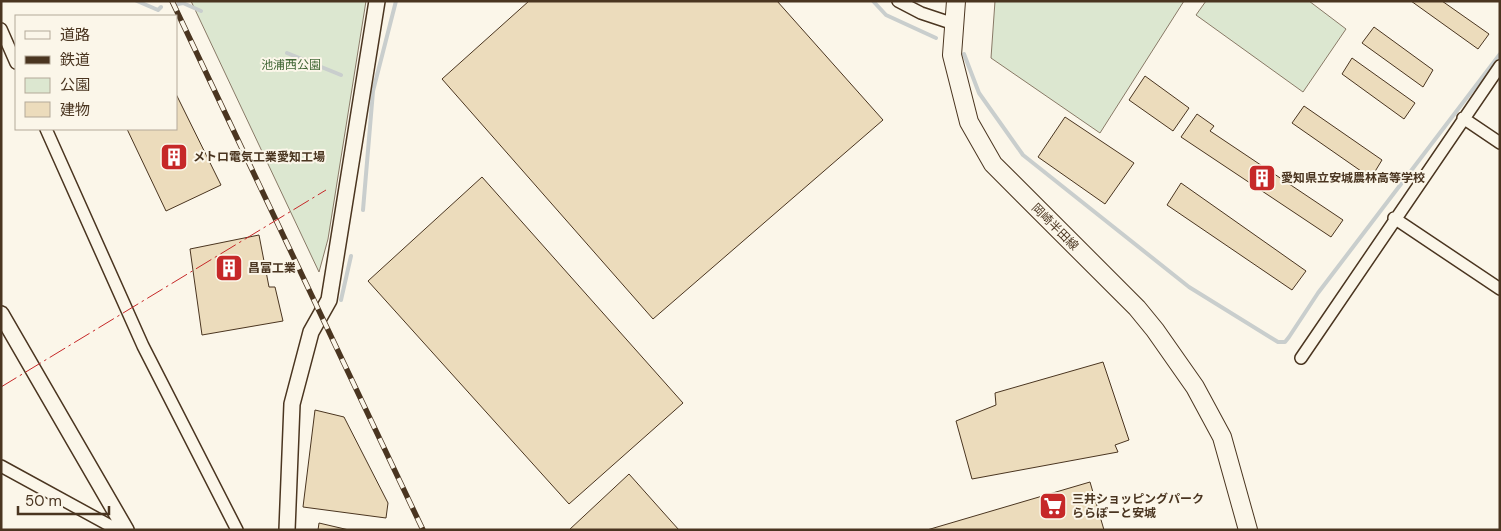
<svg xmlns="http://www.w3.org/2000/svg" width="1501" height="531" font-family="'DM Sans','Noto Sans JP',sans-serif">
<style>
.green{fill:#dce7d0;stroke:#887966}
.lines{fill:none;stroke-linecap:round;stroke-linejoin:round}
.stream{stroke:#c9cecd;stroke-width:4}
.building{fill:#ecdcbc;stroke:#4a3520}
.street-casing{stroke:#4a3520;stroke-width:14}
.secondary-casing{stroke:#4a3520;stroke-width:18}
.primary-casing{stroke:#4a3520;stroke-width:20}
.street{stroke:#fbf6e9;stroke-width:11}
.secondary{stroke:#fbf6e9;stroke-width:15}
.primary{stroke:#fbf6e9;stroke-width:18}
.rail-casing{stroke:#4a3520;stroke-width:5.5}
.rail{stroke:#fbf6e9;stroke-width:4;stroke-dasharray:11;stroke-linecap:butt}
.power{stroke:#c62828;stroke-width:1;stroke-dasharray:18 4 2.5 4;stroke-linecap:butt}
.labels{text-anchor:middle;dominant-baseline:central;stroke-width:4;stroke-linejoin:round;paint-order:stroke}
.park-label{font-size:12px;fill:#436837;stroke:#fbf6e9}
.poi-label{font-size:12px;font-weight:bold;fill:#4a3520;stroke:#fbf6e9;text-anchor:start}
.street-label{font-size:12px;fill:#4a3520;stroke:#fbf6e9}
</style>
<rect width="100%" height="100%" fill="#fbf6e9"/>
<!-- green -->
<path class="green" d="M191,1H366L328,239L319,272Z
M995,1H1184L1100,133L991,58Z
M1206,1H1309L1346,29L1303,92L1196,15Z"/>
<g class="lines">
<!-- stream -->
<path class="stream" d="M137,1L158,10L161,7
M873,1L886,15L936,38
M178,4L183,3L201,11
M287,53L341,75
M964,54L979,93L1023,155L1189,287L1278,342H1285L1289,337L1318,293L1500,54
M363,210L373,91L396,1
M341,300L351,256"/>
</g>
<!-- building -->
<path class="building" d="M529,1H777L883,120L653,319L442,79Z
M1411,1H1442L1489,34L1478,49Z
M1374,27L1433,70L1423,87L1362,43Z
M1352,58L1415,103L1404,119L1342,74Z
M1145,76L1189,108L1173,131L1129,100Z
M176,94L221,185L166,211L127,129H176Z
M1304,106L1382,160L1371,178L1292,123Z
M1197,114L1214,126L1210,131L1343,220L1331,237L1181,137Z
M1065,117L1134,163L1105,204L1038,157Z
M482,177L683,403L569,504L368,281Z
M1181,183L1306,271L1292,290L1167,205Z
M259,235L269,287H275L283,321L202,335L190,249Z
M1103,362L1129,440L1115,445L1118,452L972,479L956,421L996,405L995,393Z
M315,410L344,417L388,503L386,518L303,507Z
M629,474L679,530H569Z
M1090,482L1104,530H927Z
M319,523L349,530H318Z"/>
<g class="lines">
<!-- street casing -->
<g class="street-casing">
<path id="street" d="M898,1L921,13L954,24
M1,29L16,63
M1463,118L1500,143
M46,129L143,346L237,530
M1394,218L1500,289
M1301,358L1500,66
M1,466L118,530"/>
</g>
<!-- secondary casing -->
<g class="secondary-casing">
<path id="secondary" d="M1,314L126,530
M287,530L292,404L311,332L329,300L377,1"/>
</g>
<!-- primary casing -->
<g class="primary-casing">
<path id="primary" d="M956,1L952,55L969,122L993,164L1137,308L1155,330L1195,387L1222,437L1248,530"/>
</g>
<!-- street -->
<use href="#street" class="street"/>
<!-- secondary -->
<use href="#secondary" class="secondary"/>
<!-- primary -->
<use href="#primary" class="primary"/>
<!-- rail casing -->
<g class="rail-casing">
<path id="rail" d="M172,1L423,530"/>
</g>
<!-- rail -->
<use href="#rail" class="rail"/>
<!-- power -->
<path class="power" d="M1,387L326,190"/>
</g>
<!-- icons -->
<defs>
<g id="building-square" transform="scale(1.4375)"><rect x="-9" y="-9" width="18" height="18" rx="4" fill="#c62828" stroke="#fbf6e9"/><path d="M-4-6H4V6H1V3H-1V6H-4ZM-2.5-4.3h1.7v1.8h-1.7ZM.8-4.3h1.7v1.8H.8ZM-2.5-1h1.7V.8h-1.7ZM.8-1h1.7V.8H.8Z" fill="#fff"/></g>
<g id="supermarket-square" transform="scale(1.4375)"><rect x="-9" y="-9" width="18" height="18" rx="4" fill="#c62828" stroke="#fbf6e9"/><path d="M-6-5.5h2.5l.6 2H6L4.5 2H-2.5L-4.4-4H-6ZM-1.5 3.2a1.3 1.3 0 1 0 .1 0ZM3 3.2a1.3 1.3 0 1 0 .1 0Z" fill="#fff"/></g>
</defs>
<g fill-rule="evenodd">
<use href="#building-square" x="174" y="157"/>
<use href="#building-square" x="1262" y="178"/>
<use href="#building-square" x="229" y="268"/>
<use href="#supermarket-square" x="1053" y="506"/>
</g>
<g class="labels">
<!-- park labels -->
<g class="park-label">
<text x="291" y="65">池浦西公園</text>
</g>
<!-- poi labels -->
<g class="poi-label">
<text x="193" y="157">メトロ電気工業愛知工場</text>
<text x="1281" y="178">愛知県立安城農林高等学校</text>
<text x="248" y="268">昌富工業</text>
<text x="1072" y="499">三井ショッピングパーク<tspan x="1072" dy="14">ららぽーと安城</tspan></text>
</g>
<!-- street labels -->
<g class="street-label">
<text transform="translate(1055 227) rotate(45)">岡崎半田線</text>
</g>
</g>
<!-- border -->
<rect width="1501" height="531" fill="none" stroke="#4a3520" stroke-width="5"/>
<!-- legend -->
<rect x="15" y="15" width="162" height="115" fill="#fbf6e9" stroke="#b4a999"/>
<rect x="25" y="31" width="25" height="8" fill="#fbf6e9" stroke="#b4a999"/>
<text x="60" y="40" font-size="15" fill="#4a3520">道路</text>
<rect x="25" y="56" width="25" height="8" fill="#4a3520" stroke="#b4a999"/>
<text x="60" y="65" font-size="15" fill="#4a3520">鉄道</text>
<rect x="25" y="78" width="25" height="15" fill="#dce7d0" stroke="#b4a999"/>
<text x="60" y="90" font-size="15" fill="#4a3520">公園</text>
<rect x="25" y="102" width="25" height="15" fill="#ecdcbc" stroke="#b4a999"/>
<text x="60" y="115" font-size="15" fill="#4a3520">建物</text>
<!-- scale -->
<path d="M18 506v8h91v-8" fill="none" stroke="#4a3520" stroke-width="2.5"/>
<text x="25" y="506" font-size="15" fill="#4a3520" stroke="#fbf6e9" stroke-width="4" paint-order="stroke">50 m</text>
</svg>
